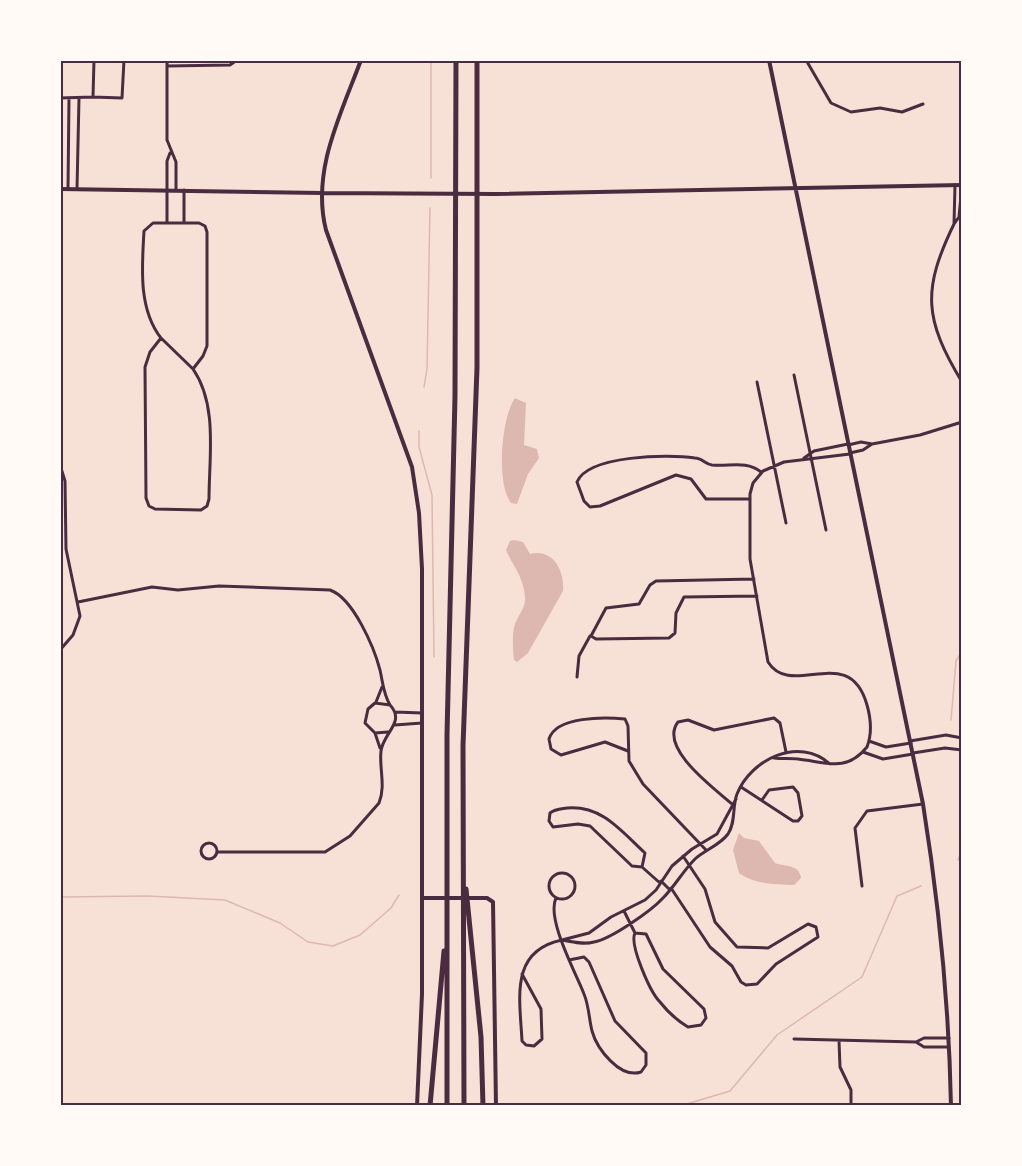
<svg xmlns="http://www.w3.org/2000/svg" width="1022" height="1166" font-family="'Asap Condensed',sans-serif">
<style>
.water{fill:#dcb8b0}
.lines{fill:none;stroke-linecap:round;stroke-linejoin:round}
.stream{stroke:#dcb8b0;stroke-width:1.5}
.minor{stroke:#4a2c40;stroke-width:3}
.tertiary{stroke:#4a2c40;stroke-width:4}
.secondary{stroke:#4a2c40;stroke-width:4}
.motorway{stroke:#4a2c40;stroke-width:5}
.neatline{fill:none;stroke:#4a2c40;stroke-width:2}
</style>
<rect width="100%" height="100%" fill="#f7e1d7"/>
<!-- water -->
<path class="water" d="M515,398L526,403L524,445L537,449L539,458L528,474L517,504L511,503C496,484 501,418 515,398Z
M514,540L523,542L530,554C553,548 565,571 563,591L528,653L517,662L514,660C513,651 512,637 514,627C517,616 526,609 525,597C524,578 513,566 506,550L510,541Z
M739,833L744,838L759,841L775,863C786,867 799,864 801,878L794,885C775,884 756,885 739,873L733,850Z"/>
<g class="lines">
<!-- stream -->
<path class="stream" d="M431,60V178
M424,387L427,369L430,208
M419,431V447L432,495L434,657
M951,720L956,661L962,651
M958,860L962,849
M60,897L148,896L225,900L280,923L308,942L333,946L360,935L391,908L399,895
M680,1106L730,1091L777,1035L862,977L897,896L921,886"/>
<!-- minor -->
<path class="minor" d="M167,60V140L176,162V190
M806,60L831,103L851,112L880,108L902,112L923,104
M167,66L230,65L237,60
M93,97L122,98L124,60
M60,98L93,97L94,60
M955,185L954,224L959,217L962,185
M68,189L69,98
M77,189L79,98
M153,223H199L205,226L207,232V346L203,356L193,369C218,405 209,457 209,499L207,506L201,510L155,509L149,506L146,498L145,367L150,352L161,338C138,309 142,266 144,231Z
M167,223V161L170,153
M184,223V190
M954,224C922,290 924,319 962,382
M161,338L193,369
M794,375L826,530
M757,382L786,523
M872,444L920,435L962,422
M848,445L861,442L872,444L863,450L850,453
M804,458L814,451L848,444
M60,465L65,481L66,549L80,616L73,635L60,650
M750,499H706L691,479L676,475L600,506L590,507L584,501L577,482C588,455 669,454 695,458C702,458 705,464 712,465C729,467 746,460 761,472
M754,579L656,581L650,585L639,604L606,608L591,636L596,639L669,638L675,633L676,613L684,597L757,596
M78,602L152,587L178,590L219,586L330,590C353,598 374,647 380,670C383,683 383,693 390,705
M577,677L579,656L590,636
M376,702L382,687
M395,712L422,713
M395,725L422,723
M375,733L380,748
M869,741L886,747L911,743
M910,741L946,735L962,738
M628,751L605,742L561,755L551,749L549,739C556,716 605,717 625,719L628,726L629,761L643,784L706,850
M863,752L883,759L913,754
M913,753L945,748L962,750
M774,758C782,759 790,758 798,759C826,762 846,773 867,747C872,734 871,719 867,705C849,641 792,700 768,662L750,559V494L753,483L763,471L784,462L850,454
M741,787L793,821H798L802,816L798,793L793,787L769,790L762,800
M736,799L717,834L692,849L672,866L656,890L645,900L611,917L589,933L562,940C572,942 584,945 594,942C611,939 651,911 663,898C675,886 683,871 695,859C705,850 720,845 728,834C736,822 732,807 737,794C751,759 799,736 830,764
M732,804C715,789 658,748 678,722L688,720L714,730L774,718L780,723L786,752
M201 851a8 8 0 1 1 16 0a8 8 0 1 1-16 0Z
M217,852H325L350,836L379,803C386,786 379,768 381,751C383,733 406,722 390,705L375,703L368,709L365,723L375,733L388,732
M642,867L645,853C621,831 602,805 567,808C561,809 555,809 550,813L549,821L553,827L578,824L590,826L632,866L642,867L660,883
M549 886a13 13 0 1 1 26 0a13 13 0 1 1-26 0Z
M661,881L670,890
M862,886L855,828L867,811L923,804
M671,888L710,947L732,966L741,982L746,985L757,984L776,964L818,937L816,927L808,924L768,948L737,947L715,922L705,889L683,856
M556,898C546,919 576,973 584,994C589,1006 589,1019 592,1031C597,1049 620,1079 641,1072L646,1065V1053L615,1021L589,962L584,957L569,960
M624,911L635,933C629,944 650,992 660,1002C667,1011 678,1021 688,1027L701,1025L706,1018L704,1009L663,969L646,934L635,933
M522,974L541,1009L542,1039L534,1046L526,1045L522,1041C520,999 509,951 562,940
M949,1038H924L916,1042L924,1047H949
M794,1039L916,1042
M839,1041L840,1067L851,1090V1106"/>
<!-- tertiary -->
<path class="tertiary" d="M361,60C341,114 311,171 326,230L412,467L419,513L422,569V994L417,1106
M769,60L923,804C939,904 949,1004 951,1106
M322,193L495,194L962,185
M422,898H487L493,902L496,1106"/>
<!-- secondary -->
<path class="secondary" d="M60,189L322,193"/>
<!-- motorway -->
<path class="motorway" d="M466,889L481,1037L483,1106
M430,1106L444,951
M447,1106V735L455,396L456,60
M464,1106L463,746L477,368V60"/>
</g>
<!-- border -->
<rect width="1022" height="1166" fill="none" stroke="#fffaf5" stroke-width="123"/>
<rect x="62" y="62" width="898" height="1042" class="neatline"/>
</svg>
